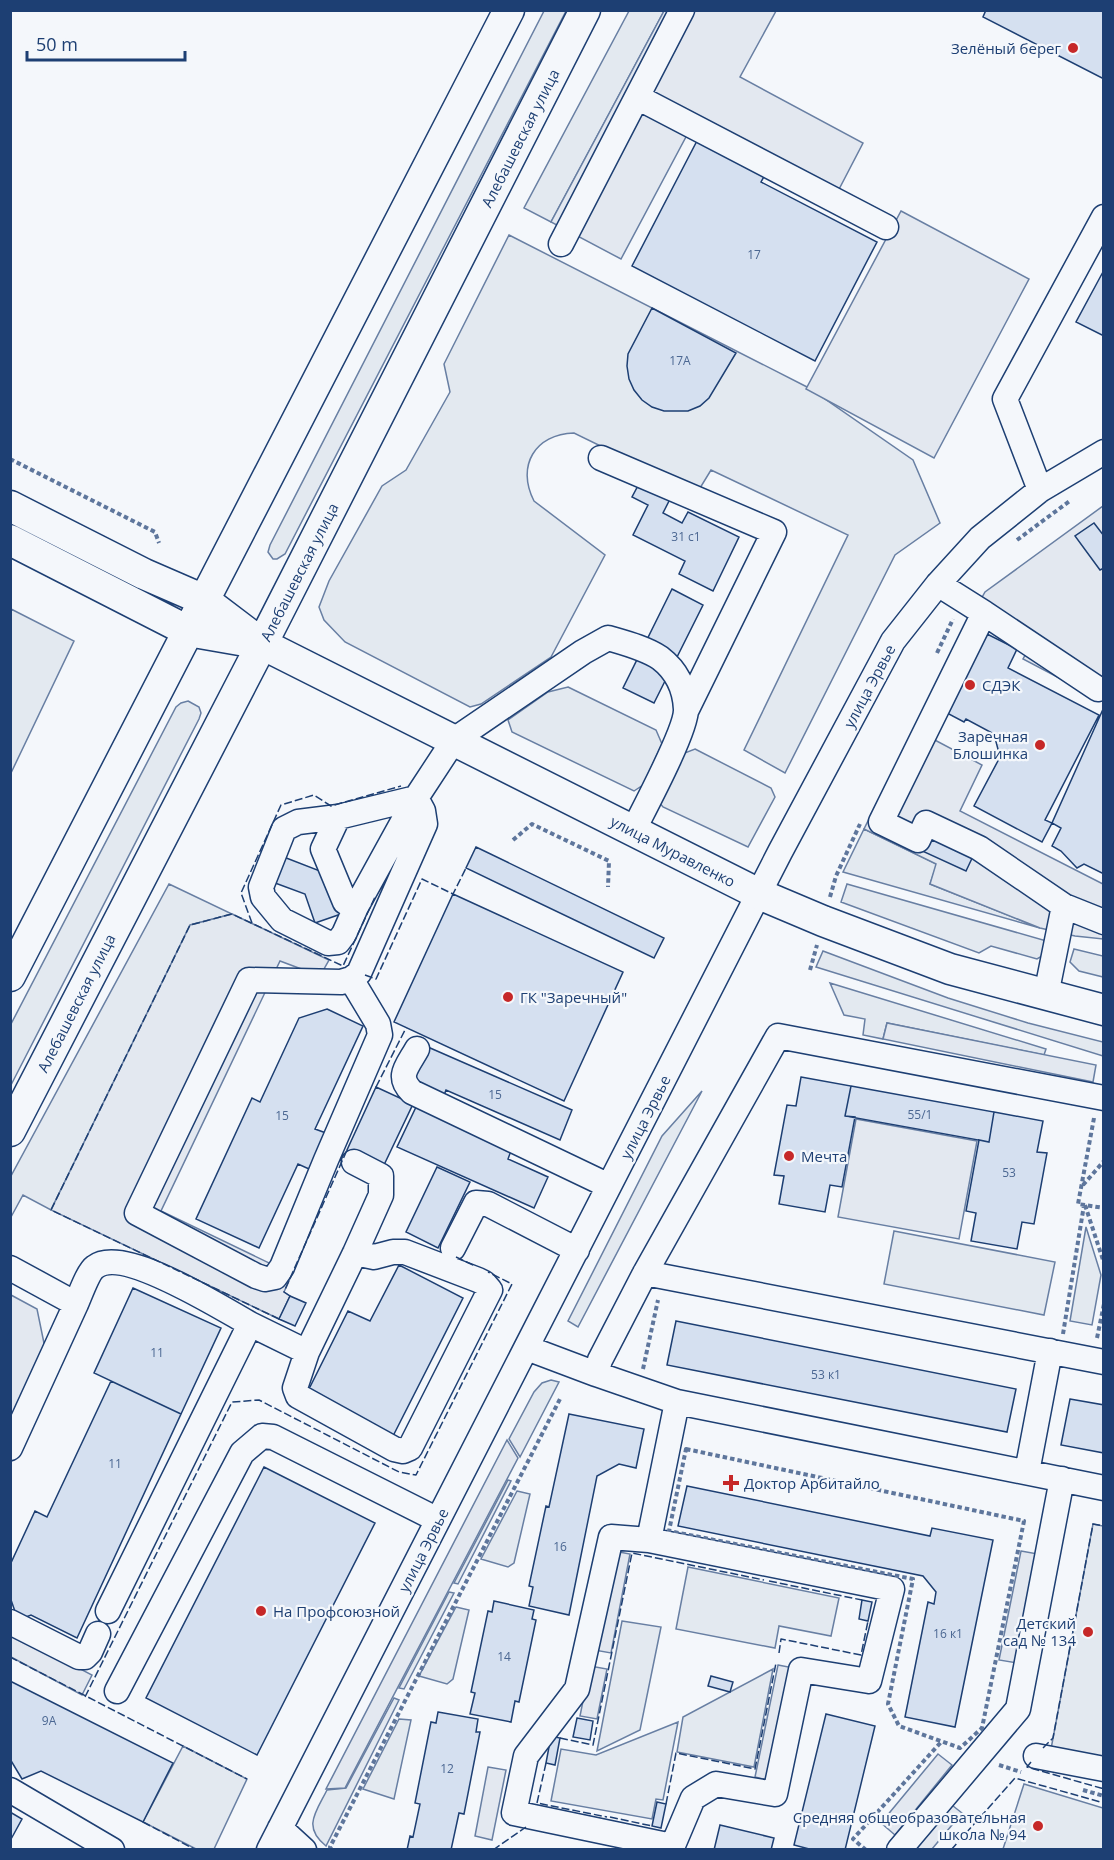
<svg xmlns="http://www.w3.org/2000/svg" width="1114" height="1860" font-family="'Open Sans',sans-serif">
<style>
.green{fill:#e3e9f0;stroke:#687fa3;stroke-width:1.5}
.parking{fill:#e3e8f0;stroke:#687fa3;stroke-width:1.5}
.building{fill:#d5e0f0;stroke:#1d3f73;stroke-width:1.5}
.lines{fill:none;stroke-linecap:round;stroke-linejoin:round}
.minor-casing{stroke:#1d3f73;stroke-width:27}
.major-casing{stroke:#1d3f73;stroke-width:33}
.path{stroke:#5e769c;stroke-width:4;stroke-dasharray:4.5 3;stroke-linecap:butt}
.minor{stroke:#f4f7fb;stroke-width:24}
.major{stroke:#f4f7fb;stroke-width:30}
.fence{stroke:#1d3f73;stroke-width:1.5;stroke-dasharray:8 3;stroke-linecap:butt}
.poi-dot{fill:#c62828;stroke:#f4f7fb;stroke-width:2}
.labels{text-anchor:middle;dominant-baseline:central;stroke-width:4.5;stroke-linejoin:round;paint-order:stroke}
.number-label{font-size:12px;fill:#4b6792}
.poi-label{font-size:15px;fill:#1d3f73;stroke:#f4f7fb;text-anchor:start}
.street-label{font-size:15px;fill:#1d3f73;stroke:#f4f7fb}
</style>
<rect width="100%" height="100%" fill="#f4f7fb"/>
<!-- green -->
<path class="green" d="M544,11H566L285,554L277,559H273L268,552L270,545Z
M629,11H664L551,222L524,208Z
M509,235L809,388L913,460L940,523L895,555L785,773L744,750L848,535L711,470L697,493L574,433C535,434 516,466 534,501L605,555L551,657L481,704L470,707L345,642L324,620L319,607L329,581L382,486L406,470L450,392L444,364Z
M11,609L74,641L11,773Z
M568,687L656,730L662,744L643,785L634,791L512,732L508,720L548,692Z
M188,701L199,707L201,713L199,719L11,1085V1024L176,707L181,703Z
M695,749L771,788L775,797L748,847L663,807L658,801L682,754Z
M864,829L937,864L930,884L1040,928L843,872Z
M169,884L232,914L191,925L51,1210L23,1195L11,1217V1176Z
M847,884L1050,942L1047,953L1037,959L991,946L979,953L841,902Z
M1074,949L1103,956V977L1079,971L1070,962Z
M823,951L948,998L1028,1023L1103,1042V1056L816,967Z
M830,983L1046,1049L1044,1055L887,1023L883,1039L863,1035L865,1019L844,1015Z
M702,1091L578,1327L568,1321L662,1136Z
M1086,1227L1101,1275L1092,1325L1070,1321Z
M894,1231L1055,1262L1044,1315L884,1284Z
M551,1380L559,1382L520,1457L509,1439L534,1392L542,1383Z
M508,1480L511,1481L458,1584L454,1583Z
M517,1491L530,1494L514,1563L508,1567L481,1559Z
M1093,1524L1103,1526V1759L1051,1749Z
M688,1567L839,1598L831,1636L779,1626L775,1648L676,1629Z
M449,1592L454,1593L404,1689L399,1688Z
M456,1607L469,1610L453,1679L447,1684L419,1676Z
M622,1621L661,1627L640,1730L597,1751Z
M773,1669L754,1767L677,1752L683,1717Z
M394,1698L399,1700L326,1846C302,1827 316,1812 327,1790L346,1788Z
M399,1719L411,1720L394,1799L363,1789Z
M678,1722L663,1800L656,1799L652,1819L551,1801L561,1749L596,1755Z
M183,1746L247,1779L214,1849H196L143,1822Z
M1024,1784L1103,1808V1849H1003Z"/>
<!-- parking -->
<path class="parking" d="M664,11H776L740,77L863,143L836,195L695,120L621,259L551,222Z
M901,211L1029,279L934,458L806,389Z
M1103,506L1104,696L1101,700L1023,659L1028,650L972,615L985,592Z
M914,729L982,765L960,811L1103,884V939L1075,936L1040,928L930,884L936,864L864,829Z
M232,914L329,960L320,976L280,961L161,1211L292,1274L284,1292L290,1296L279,1319L51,1210L190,925Z
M887,1023L1096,1065L1093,1082L883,1039Z
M856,1119L977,1141L959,1239L838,1217Z
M11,1295L37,1309L45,1348L11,1417Z
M507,1440L518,1458L345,1788L326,1789Z
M614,1551L630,1554L611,1653L594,1650Z
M1021,1551L1038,1554L1017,1663L999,1660Z
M10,1632L92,1675L82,1695L11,1657Z
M778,1665L794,1668L771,1781L755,1777Z
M590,1666L607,1669L597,1719L580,1716Z
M938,1754L952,1765L895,1835L881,1823Z
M488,1767L506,1770L492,1840L475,1836Z
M948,1802L962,1813L932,1849L908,1850Z"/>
<!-- building -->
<path class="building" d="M986,10H1104V79L983,17Z
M699,137L766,173L761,182L877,242L815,361L632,266Z
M1104,270V336L1076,322Z
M652,308L736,353L709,398L700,406L688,411H664L652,407L642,400L634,390L629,379L627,366L628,354Z
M640,482L671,497L663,513L682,523L688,512L739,537L713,591L679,574L685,561L633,535L648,505L632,497Z
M1094,523L1104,536V568L1100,570L1075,536Z
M672,589L703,605L654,703L623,688Z
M987,634L1017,649L1008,668L1099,715L1045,820L1052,823L1042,842L974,806L1000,757L994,734L966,719L964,722L945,712Z
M1104,707V874L1084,864L1077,868L1061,851L1052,846L1061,828L1052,823Z
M929,832L975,852L966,871L920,850Z
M476,847L664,938L654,958L466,868Z
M276,854L320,871L341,914L315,923L305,894L267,880Z
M453,894L623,972L564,1101L394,1022Z
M327,1009L363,1026L315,1129L326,1133L309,1169L298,1164L259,1248L196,1219L252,1098L260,1102L299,1018Z
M421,1044L572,1110L560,1140L446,1090L443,1098L405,1081Z
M801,1077L851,1086L845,1116L855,1117L842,1187L830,1185L825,1212L779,1204L784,1176L774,1175L787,1105L796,1106Z
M851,1086L994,1112L989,1142L845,1116Z
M376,1087L413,1104L383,1167L347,1150Z
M417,1105L512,1148L508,1159L548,1177L534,1208L397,1147Z
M994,1112L1043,1121L1037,1152L1047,1153L1034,1224L1022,1222L1017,1249L971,1241L976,1213L966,1211L979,1140L989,1142Z
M437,1167L470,1182L438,1248L406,1232Z
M399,1265L463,1298L392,1438L306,1395L348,1311L370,1321Z
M133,1288L221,1328L181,1414L94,1373Z
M290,1296L306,1303L295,1326L279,1319Z
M676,1321L1016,1389L1007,1432L667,1365Z
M111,1381L181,1414L77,1638L31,1615L18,1620L10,1597V1565L35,1511L47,1517Z
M1070,1399L1104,1405V1453L1061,1445Z
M569,1414L644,1429L636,1468L619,1464L597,1476L569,1615L529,1606L533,1587L529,1586L546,1506L549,1507Z
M264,1467L375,1523L257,1755L146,1698Z
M687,1486L930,1536L932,1528L993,1540L955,1727L905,1717L928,1602L934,1604L936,1592L923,1576L678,1526Z
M862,1600L872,1602L868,1621L859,1619Z
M494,1601L534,1610L532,1619L536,1620L519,1702L515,1701L511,1722L470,1714L475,1693L471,1692L488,1611L492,1612Z
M711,1676L733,1682L730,1692L708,1686Z
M10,1681L173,1763L143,1822L41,1771L22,1779L10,1759Z
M438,1712L478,1719L476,1732H480L464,1814L459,1813L451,1850H407L410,1836L413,1837L420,1804L415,1803L431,1722L436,1723Z
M826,1714L875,1726L845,1850H813L794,1845Z
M577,1718L593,1721L590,1740L573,1737Z
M551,1736L560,1738L555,1765L546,1763Z
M657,1802L666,1804L661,1828L652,1826Z
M10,1812L22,1819L10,1841Z
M720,1825L774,1838L771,1850H714Z"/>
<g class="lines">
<!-- minor casing -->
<g class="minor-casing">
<path id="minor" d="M637,97L886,227
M561,244L682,10
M601,458L774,532L686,711
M1040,490L1005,399L1104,217
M938,584L984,613
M416,798L356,907L344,934L338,942L328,943L282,920L263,897L261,887L284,829L298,822L338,817Z
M338,817L323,849L345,902L356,907
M1064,906L1104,922
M351,979L378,1024L380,1035L326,1160L282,1267L275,1277L265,1279L256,1276L137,1213L249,980L341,982L351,979L359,973L425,824L423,811L416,798L454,740L583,652L608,638C625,643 645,648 660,658C677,671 685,688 686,709C687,729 644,809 633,831
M1046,995L1064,906L979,848L926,823L918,840L881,822L984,613L1098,689
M417,1049C407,1067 396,1076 412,1092L609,1186
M1104,1098L778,1036L645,1273L600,1360L596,1374L677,1402L1104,1488
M453,1248L476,1203L488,1204L577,1250
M10,1268L76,1304L10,1448
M645,1273L1104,1362
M76,1304C80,1295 88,1272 95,1267C123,1245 221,1308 250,1324L108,1611
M250,1324L307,1352L355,1253L381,1195V1176L354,1162
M527,1348L596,1374
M307,1352L295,1388L298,1396L394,1449L403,1451L410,1448L490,1290L484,1283L478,1280L405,1252H393L374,1257L355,1253
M1027,1472L1050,1351
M649,1540L611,1537L577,1689L526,1756L514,1813L672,1846
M10,1622L79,1657H85L90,1652L98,1634
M117,1691L242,1453L262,1436L273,1437L438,1520
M1036,1756L1104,1769
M10,1790L112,1850
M280,1828L304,1850
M269,1850L780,852L893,641L938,584L980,538L1040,490L1104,452
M671,1850L693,1798L716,1784L775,1794L801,1670L869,1681L892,1589L649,1540L677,1402
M899,1850L1018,1709L1062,1479"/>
</g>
<!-- major casing -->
<g class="major-casing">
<path id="major" d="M10,506L144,574L204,600L262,644L759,894L823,921L950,969L1104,1010
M10,540L188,631L257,643
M10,976L509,10
M10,1131L262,644L585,10"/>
</g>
<!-- path -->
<path class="path" d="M10,459L155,532L159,543
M1017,540L1071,500
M937,653L953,619
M513,840L532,824L609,861L608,887
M830,897L836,876L860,824
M810,970L817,945
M1094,1118L1078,1204L1104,1208
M1083,1185L1104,1161
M1085,1205L1104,1263
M1063,1334L1084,1205
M1097,1338L1104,1304
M643,1369L658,1300
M686,1449L1024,1521L982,1728L960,1748L899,1726L888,1704L913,1579L669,1531Z
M999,1765L1021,1772
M1083,1790L1104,1796
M332,1850L330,1847L560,1399
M866,1850L853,1839L942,1741"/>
<!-- minor -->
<use href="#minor" class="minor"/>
<!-- major -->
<use href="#major" class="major"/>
<!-- fence -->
<path class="fence" d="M252,923L241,893L281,805L314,795L331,806L401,786
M365,975L376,979L422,879L453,894L466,868
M376,1087L406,1028
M456,1257L475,1266
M290,1296L284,1292L347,1150
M279,1319L51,1210L190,925L232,914L343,966L375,897
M769,1581L862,1600
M779,1653L781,1639L861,1655L868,1621
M10,1657L247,1779
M85,1697L232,1402L259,1400L399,1472L416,1475L512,1284L488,1272
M560,1738L593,1745L632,1553L764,1580
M1043,1748L1053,1738L1093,1524L1104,1526
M1031,1762L1027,1767L1104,1789
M546,1763L537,1803L607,1817
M666,1804L676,1753L755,1769L776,1663
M610,1817L652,1826
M143,1822L196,1850
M493,1850L526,1827
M951,1850L1015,1778L1104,1803"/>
</g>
<!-- markers -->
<g class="poi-dot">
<circle cx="1073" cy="48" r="6"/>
<circle cx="970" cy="685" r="6"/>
<circle cx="1040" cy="745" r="6"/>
<circle cx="508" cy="997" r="6"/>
<circle cx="789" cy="1156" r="6"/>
<path d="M728 1474h6v6h6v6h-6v6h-6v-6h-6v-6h6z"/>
<circle cx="261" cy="1611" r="6"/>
<circle cx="1088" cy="1632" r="6"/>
<circle cx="1038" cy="1826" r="6"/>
</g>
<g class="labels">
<!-- number labels -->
<g class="number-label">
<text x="754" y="254">17</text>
<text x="680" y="360">17А</text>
<text x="686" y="536">31 с1</text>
<text x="495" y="1094">15</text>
<text x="920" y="1114">55/1</text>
<text x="282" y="1115">15</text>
<text x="1009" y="1172">53</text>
<text x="157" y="1352">11</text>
<text x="826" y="1374">53 к1</text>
<text x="115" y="1463">11</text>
<text x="560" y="1546">16</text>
<text x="948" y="1633">16 к1</text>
<text x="504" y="1656">14</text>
<text x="49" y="1720">9А</text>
<text x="447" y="1768">12</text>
</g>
<!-- poi labels -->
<g class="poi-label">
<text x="1061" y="48" text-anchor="end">Зелёный берег</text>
<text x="982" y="685">СДЭК</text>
<text x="1028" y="736" text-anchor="end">Заречная<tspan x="1028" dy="17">Блошинка</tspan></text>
<text x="520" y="997">ГК "Заречный"</text>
<text x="801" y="1156">Мечта</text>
<text x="744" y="1483">Доктор Арбитайло</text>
<text x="273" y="1611">На Профсоюзной</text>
<text x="1076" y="1623" text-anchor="end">Детский<tspan x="1076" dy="17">сад № 134</tspan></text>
<text x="1026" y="1817" text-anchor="end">Средняя общеобразовательная<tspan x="1026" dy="17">школа № 94</tspan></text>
</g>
<!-- street labels -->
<g class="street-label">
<text transform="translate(520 138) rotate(-63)">Алебашевская улица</text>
<text transform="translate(299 572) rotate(-63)">Алебашевская улица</text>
<text transform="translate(869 686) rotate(-62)">улица Эрвье</text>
<text transform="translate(673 851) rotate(27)">улица Муравленко</text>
<text transform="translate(76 1003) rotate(-63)">Алебашевская улица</text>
<text transform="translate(645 1117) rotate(-63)">улица Эрвье</text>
<text transform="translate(423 1550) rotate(-63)">улица Эрвье</text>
</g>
</g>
<!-- border -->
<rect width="1114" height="1860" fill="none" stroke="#1d3f73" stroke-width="24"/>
<!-- scale -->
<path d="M27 51v9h158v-9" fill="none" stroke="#1d3f73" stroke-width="3"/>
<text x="36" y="51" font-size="18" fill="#1d3f73" stroke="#f4f7fb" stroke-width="4.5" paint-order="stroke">50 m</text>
</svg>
